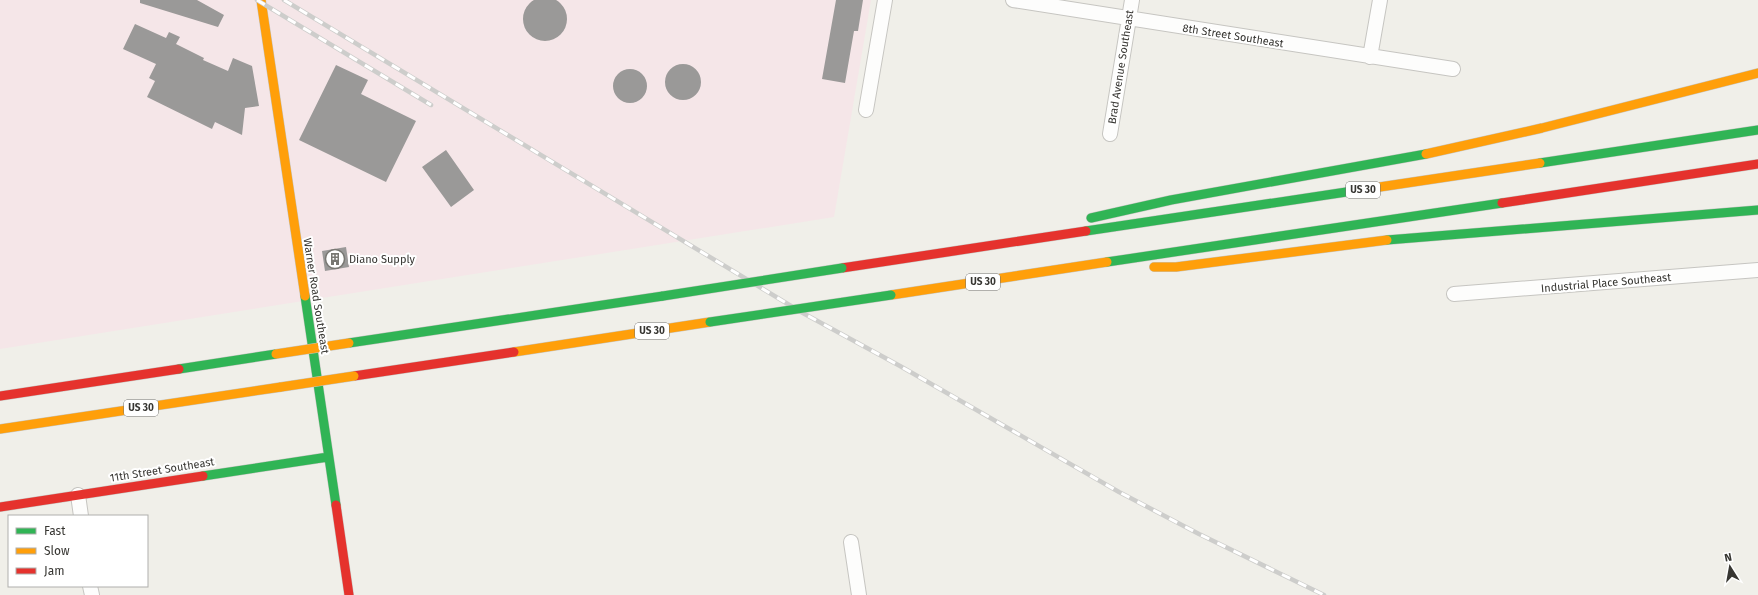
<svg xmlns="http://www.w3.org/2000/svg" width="1758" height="595" font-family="'Fira Sans',sans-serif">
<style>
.industrial{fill:#f5e6e8}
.building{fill:#9a9998}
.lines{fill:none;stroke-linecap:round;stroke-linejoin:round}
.street-casing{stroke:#c6c5c1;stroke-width:16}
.fast-casing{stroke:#c6c5c1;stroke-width:10}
.slow-casing{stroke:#c6c5c1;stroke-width:10}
.jam-casing{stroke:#c6c5c1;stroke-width:10}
.street{stroke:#fdfdfc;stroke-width:14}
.fast{stroke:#30b455;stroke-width:9}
.slow{stroke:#ff9f0a;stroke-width:9}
.jam{stroke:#e5322d;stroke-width:9}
.rail-casing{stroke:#cdcdcb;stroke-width:4.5}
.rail{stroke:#fff;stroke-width:3;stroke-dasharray:9;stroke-linecap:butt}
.fast-bridge-casing{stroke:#c6c5c1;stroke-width:10;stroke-linecap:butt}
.slow-bridge-casing{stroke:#c6c5c1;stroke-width:10;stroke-linecap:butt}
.fast-bridge{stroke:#30b455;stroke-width:9}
.slow-bridge{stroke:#ff9f0a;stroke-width:9}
.labels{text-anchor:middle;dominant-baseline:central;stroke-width:4;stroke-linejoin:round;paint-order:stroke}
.shield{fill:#fff;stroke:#737270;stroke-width:1}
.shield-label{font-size:10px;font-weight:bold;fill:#373632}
.street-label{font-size:11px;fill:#373632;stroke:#fff}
.poi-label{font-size:11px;fill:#373632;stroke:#fff;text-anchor:start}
</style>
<rect width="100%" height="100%" fill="#f0efe9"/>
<!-- industrial -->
<path class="industrial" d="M0,0H871L834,217L0,349Z"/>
<!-- building -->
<path class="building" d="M523 19a22 22 0 1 1 44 0a22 22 0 1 1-44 0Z
M140,0H197L224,15L218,27L140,3Z
M836,0H863L858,31H854L845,83L822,79Z
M135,24L166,38L169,32L180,37L176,44L204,58L203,60L228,71L233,58L252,66L259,106L245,108L242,135L215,122L212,129L147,97L155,81L149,78L156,64L123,49Z
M665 82a18 18 0 1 1 36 0a18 18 0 1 1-36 0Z
M336,65L368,80L361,94L416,121L386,182L299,140Z
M613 86a17 17 0 1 1 34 0a17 17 0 1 1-34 0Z
M446,150L474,190L451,207L422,167Z
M346,247L349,267L325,271L322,251Z"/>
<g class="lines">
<!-- street casing -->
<g class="street-casing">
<path id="street" d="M1013,0L1453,69
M1370,57L1380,0
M866,110L885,0
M1110,134L1132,0
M1454,294L1758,270
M78,495L81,516
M851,542L859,595
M90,586L92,595"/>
</g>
<!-- fast casing -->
<g class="fast-casing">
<path id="fast" d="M1540,163L1758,130
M1091,218L1171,200L1426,154
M1086,231L1353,191
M1387,240L1758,210
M1107,262L1502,203
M305,296L336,505
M349,343L663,296
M179,369L276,354
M203,476L328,457"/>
</g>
<!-- slow casing -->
<g class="slow-casing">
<path id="slow" d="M261,0L305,296
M1426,154L1542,128L1758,73
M1353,191L1540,163
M1154,267H1176L1387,240
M891,295L1107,262
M514,352L710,322
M0,429L281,387"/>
</g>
<!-- jam casing -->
<g class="jam-casing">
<path id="jam" d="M1502,203L1758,164
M842,268L1086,231
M354,376L514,352
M0,396L179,369
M336,505L349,595
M0,507L203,476"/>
</g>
<!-- street -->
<use href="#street" class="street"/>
<!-- fast -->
<use href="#fast" class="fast"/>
<!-- slow -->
<use href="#slow" class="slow"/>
<!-- jam -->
<use href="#jam" class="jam"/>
<!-- rail casing -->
<g class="rail-casing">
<path id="rail" d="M257,0L431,105
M284,0L801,312L900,366L1119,492L1199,534L1324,595"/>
</g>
<!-- rail -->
<use href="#rail" class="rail"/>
<!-- fast-bridge casing -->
<g class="fast-bridge-casing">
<path id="fast-bridge" d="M663,296L842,268
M710,322L891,295"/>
</g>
<!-- slow-bridge casing -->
<g class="slow-bridge-casing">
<path id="slow-bridge" d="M276,354L349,343
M281,387L354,376"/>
</g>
<!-- fast-bridge -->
<use href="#fast-bridge" class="fast-bridge"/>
<!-- slow-bridge -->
<use href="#slow-bridge" class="slow-bridge"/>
</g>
<!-- icons -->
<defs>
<g id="building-ring" transform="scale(1)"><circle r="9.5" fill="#fff" stroke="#787772" stroke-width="1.5"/><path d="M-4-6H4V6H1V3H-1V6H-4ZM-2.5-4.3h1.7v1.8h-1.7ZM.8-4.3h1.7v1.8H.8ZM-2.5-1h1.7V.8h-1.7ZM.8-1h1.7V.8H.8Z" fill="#787772"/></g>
</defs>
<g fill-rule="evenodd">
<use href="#building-ring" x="335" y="259"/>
</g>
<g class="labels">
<!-- shield labels -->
<g class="shield">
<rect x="1346" y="182" width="34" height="16" rx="3"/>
<rect x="966" y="274" width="34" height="16" rx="3"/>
<rect x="635" y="323" width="34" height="16" rx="3"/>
<rect x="124" y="400" width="34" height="16" rx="3"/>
</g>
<g class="shield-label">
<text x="1363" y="190">US 30</text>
<text x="983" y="282">US 30</text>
<text x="652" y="331">US 30</text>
<text x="141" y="408">US 30</text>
</g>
<!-- street labels -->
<g class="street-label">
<text transform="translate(1233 36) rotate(9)">8th Street Southeast</text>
<text transform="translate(1121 67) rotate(-81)">Brad Avenue Southeast</text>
<text transform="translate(1606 283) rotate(-5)">Industrial Place Southeast</text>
<text transform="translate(316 296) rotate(81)">Warner Road Southeast</text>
<text transform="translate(162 470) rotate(-9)">11th Street Southeast</text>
</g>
<!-- poi labels -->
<g class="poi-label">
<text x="349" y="259">Diano Supply</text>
</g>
</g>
<!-- legend -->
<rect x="8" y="515" width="140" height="72" fill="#ffffff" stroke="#afafad"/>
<rect x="16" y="528" width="20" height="6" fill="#30b455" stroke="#afafad"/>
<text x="44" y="535" font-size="12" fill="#373632">Fast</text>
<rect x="16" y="548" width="20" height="6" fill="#ff9f0a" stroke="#afafad"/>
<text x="44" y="555" font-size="12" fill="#373632">Slow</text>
<rect x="16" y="568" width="20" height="6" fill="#e5322d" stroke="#afafad"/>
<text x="44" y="575" font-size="12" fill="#373632">Jam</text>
<!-- north arrow -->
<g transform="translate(1730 567) rotate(349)" stroke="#ffffff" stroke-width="3" paint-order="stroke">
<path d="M0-3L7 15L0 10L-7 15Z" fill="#373632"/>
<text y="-6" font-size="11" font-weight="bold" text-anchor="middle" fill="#373632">N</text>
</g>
</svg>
